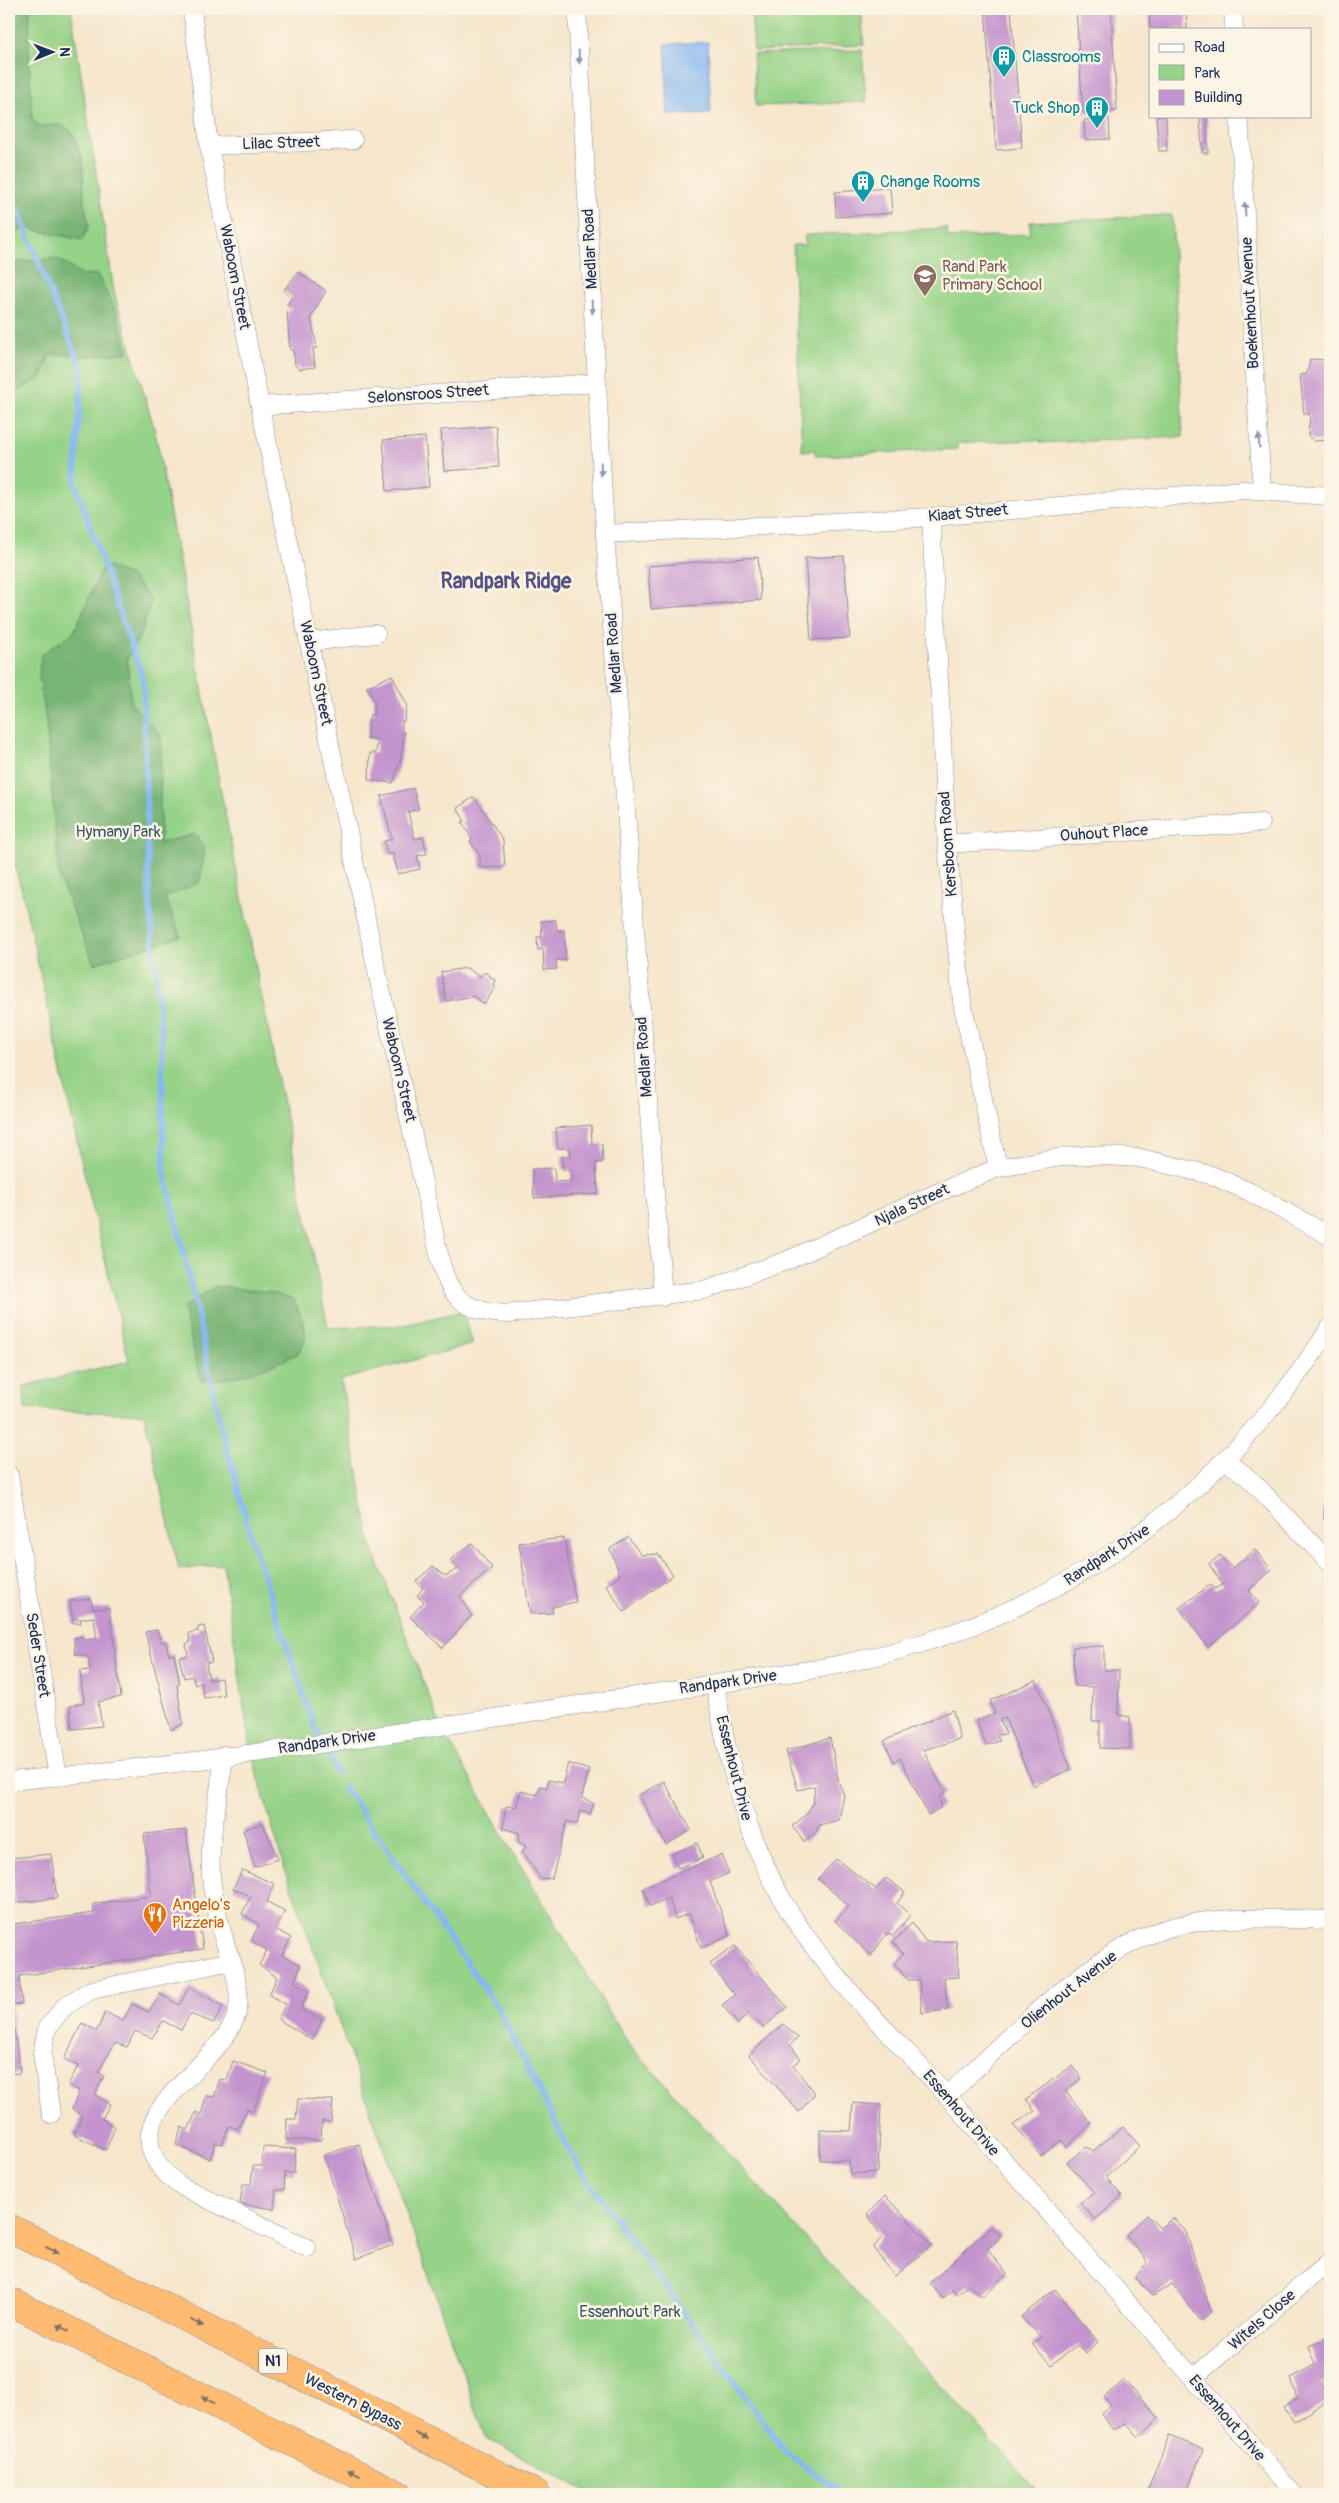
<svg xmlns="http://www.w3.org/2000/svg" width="1339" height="2503" font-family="Pangolin,sans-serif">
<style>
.green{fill:#96d287;stroke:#588072}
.forest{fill:#78b474;stroke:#4a7269}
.water{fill:#84b7f2;stroke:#5073a8}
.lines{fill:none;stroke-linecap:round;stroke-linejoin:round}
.stream{stroke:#84b7f2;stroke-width:5.5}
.building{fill:#c494ce}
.minor-casing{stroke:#888a95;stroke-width:19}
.motorway-casing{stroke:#888a95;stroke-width:29}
.minor{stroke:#fff;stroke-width:18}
.motorway{stroke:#febb71;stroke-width:28}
.oneway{fill:#8d97ae}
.oneway2{fill:#816e67}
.labels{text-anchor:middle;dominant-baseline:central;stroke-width:5;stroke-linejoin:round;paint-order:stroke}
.shield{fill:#fcf5e5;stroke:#5e6a86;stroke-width:1}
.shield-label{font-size:15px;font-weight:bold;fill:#1b2f5e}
.culture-label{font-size:16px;fill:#0d838f;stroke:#fcf5e5;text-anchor:start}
.street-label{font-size:16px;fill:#1b2f5e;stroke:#fcf5e5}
.education-label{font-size:16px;fill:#785e54;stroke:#fcf5e5;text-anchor:start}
.park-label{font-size:16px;fill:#3a5868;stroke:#fcf5e5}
.food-label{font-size:16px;fill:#c56008;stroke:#fcf5e5;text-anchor:start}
.district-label{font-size:21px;font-weight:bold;fill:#565285;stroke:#fcf5e5}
</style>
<rect width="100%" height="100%" fill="#fcf5e5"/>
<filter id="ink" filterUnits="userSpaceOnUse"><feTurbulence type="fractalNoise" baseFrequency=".02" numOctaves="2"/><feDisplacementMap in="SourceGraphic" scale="10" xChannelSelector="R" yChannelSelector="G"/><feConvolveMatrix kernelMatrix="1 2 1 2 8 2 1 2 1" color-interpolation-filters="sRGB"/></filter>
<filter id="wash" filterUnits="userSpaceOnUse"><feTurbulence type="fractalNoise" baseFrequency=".0096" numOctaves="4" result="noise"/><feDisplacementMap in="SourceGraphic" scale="20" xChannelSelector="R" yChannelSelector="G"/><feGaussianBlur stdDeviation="1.12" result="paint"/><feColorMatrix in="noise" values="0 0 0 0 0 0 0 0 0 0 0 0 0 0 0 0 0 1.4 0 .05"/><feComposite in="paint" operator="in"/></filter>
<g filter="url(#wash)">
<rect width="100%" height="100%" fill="#f6e6cc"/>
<!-- green -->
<path class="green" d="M9,9H71L114,292L155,431L223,803L328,1328L404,1325L463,1311L473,1344L341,1380L371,1544L440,1725L510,1848L629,2045L1040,2494H592L486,2438L283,1864L250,1749L223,1564L179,1570L144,1414L25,1409L24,1386L129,1361L82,1164L22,891L9,846Z
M751,9H861L864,45L754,51Z
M862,50L866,102L756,106L753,54Z
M1172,215L1183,437L1040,443V440L958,443V449L816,456L815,450L802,451L793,245H805V235L947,228L948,238L1030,234V222Z"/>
<!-- forest -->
<path class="forest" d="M9,9L30,10L29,50L32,119L39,126L63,125L74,135L83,162L84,201L89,226L82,240L25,228L9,235Z
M57,258L81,275L97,274L116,311L128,353L87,356L50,354L42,377L9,396V263Z
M103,565L131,576L151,600L141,634L127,659L131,703L161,736L160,843L195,834L205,851L199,883L165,897L181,936L94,964L59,877L46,721L39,676L41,655L74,632Z
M215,1286L269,1292L294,1300C302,1318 313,1336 297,1354C263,1370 239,1379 201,1381L183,1308Z"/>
<!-- water -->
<path class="water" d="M708,42L711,113L668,115L665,44Z"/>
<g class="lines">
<!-- stream -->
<path class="stream" d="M9,188L82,370L75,483L143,679L149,895L162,1043L164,1170L194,1297L217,1411L252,1540L313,1723L337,1772
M344,1787L498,2008L567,2146L585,2177L785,2451L842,2494"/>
</g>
<g id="blocks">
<!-- building -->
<path class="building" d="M985,9H1011L1022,148L996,150Z
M1076,9H1111L1117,111L1083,113Z
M1149,9H1186L1187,29H1150Z
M1156,116H1166L1167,151H1159Z
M1200,116H1207L1208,153H1202Z
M1109,118L1110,139L1085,140L1084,120Z
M890,188L892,213L836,217L835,192Z
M298,272L326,291L311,317L317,348H313L315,367L300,369L295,365L293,350H290L287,313L291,309L287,305L292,297L283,291Z
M1310,359L1329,360L1330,440L1314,441L1308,436L1310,414H1304L1300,375L1307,374Z
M496,426L499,467L444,471L441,430Z
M425,437L429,487L387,491L383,440Z
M844,556L850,638L811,640L805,558Z
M758,557L761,600L651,609L648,566Z
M392,675L407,705L404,721H402V732H404L401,759L393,783L369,780L370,753H376L377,740L367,738L370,714L374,715V700L367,687Z
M413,788L419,809L408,812L415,839L423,837L427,854L417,856L420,869L398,874L393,853L387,855L384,841L392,839L381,796Z
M474,797L503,840L505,867L480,868V855L470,841L472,839L462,822L465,821L457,808Z
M556,920L557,930H564L566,960H556L557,969L544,970L543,949L538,950L537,937H542L541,921Z
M467,968L480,977L485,972L495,980L493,985L496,987L484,1004L473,996L446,1001L441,972Z
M591,1125L592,1145L602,1144L603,1162L596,1163L598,1194L534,1198L532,1169L554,1168L555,1182L571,1181V1170H563L562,1156H571L570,1148H558L556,1128Z
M1324,1501H1330V1520H1324Z
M628,1537L641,1555L658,1554L673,1575L624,1612L606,1585L620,1575L610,1549Z
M564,1538L576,1602L552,1607L553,1613L530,1614L519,1543Z
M472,1543L492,1568L460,1596L472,1615L443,1648L410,1617L424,1602L417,1596L423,1588L416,1581L433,1566L445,1576L458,1569L450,1560Z
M1255,1550L1272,1570L1249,1590L1259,1603L1208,1647L1179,1608L1211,1584L1215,1589L1223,1585L1209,1564L1220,1555L1232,1568Z
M91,1599L93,1609L109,1608L121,1697L98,1702L102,1726L72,1729L70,1706L84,1702L80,1671L90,1670L88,1656L75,1654L74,1638L83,1636V1640L97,1639L94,1617L80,1619L81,1623H73L70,1601Z
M204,1626L212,1662L206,1663L209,1680L221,1678L224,1695L204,1698L201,1682L195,1685L192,1676L184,1678L179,1657L188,1656L186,1644L190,1643L189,1633L198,1631V1627Z
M157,1630L161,1642L165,1641L169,1655L174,1654L180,1684L177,1685L183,1724L171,1730L145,1632Z
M1104,1646V1670H1119L1118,1715L1130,1717V1749L1100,1748V1721H1092L1093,1687L1074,1686L1073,1647Z
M1036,1680L1071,1769L1033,1786L1005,1718L1000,1720L1006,1734L997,1735L1000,1741L986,1745L976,1720L995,1714L990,1701Z
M953,1710L960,1739L923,1750L945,1793L939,1797L942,1807L928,1815L900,1758L894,1762L884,1741Z
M830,1738L839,1783L844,1795L839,1820L819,1825L816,1832L804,1842L792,1826L805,1816L813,1803L815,1786L798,1790L786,1751Z
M568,1763L589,1770L582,1797L594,1804L590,1814L580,1811L577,1824L567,1821L552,1878L541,1879L522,1852L526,1846L518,1842L519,1833L503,1828L506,1806L516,1807L521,1791L537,1795L541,1786L547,1788L548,1780L563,1783Z
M664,1781L691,1830L666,1845L639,1795Z
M263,1823L278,1859L255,1867L243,1830Z
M186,1830L203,1949L19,1976L22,2004L11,2005L20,2073L9,2074V1920H12L13,1924L94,1913L93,1904L151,1896L144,1834Z
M697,1843L703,1858L678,1868L672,1854Z
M51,1854L57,1898L16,1903L10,1858Z
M721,1855L729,1873L710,1882L730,1936L701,1948L689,1914L675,1919L669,1898L650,1906L643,1888Z
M836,1859L876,1889L886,1878L905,1892L897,1903L910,1915L894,1935L887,1933L871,1956L835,1921L849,1906L818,1879Z
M242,1870L275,1884L267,1902L285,1911L276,1929L291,1938L282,1955L301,1965L294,1982L309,1991L301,2009L322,2020L312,2040L278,2019L286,2004L269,1995L277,1977L259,1965L267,1950L251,1941L259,1924L242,1914L251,1896L233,1889Z
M912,1923L926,1942L956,1941L959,1977L944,1978L948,2010L922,2013L919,1980H908L894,1964L903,1954L893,1942Z
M735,1946L787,2007L763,2028L749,2013L738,2024L722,2005L735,1995L710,1964Z
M189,1987L223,2006L214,2023L190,2014L181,2030L163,2021L152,2038L135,2031L127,2047L115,2043L98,2072L104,2076L95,2095L110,2104L102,2119L115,2127L106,2150L74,2135L82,2116L72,2109L79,2091L68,2085L78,2066L64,2059L82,2023L97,2031L105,2012L123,2021L132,2004L149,2012L160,1994L179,2005Z
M783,2024L798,2038L790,2045L801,2059L793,2065L815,2094L799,2112L749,2055Z
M233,2061L268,2073L253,2111L247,2109L238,2129L229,2126L222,2144L215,2143L210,2159L176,2145L181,2127L188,2130L196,2112L201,2115L206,2096L214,2097L220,2079L227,2080Z
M1072,2066L1082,2078L1065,2091L1091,2123L1067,2147L1061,2140L1041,2156L1013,2125L1035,2111L1026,2099Z
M298,2099L333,2100L331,2122L322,2121L321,2140H286L287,2119H296Z
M853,2103L881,2105L878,2172L850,2174L849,2160H820V2130L851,2131Z
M1123,2127L1140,2146L1106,2177L1122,2196L1095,2220L1080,2203L1094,2192L1067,2162L1087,2147L1093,2151Z
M359,2144L393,2245L356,2259L324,2155Z
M263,2147L296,2149L294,2173H285L284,2190H276L274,2209L240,2204L243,2184H251L253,2166H262Z
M885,2196L932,2245L895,2276L873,2248L882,2237L867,2214Z
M1147,2215L1160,2228L1173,2218L1185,2229L1211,2312L1201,2321L1172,2284L1153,2296L1134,2277L1148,2262L1126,2235Z
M991,2227L1001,2236L987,2249L1007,2274L982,2297L968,2285L957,2295L953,2289L943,2299L930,2283Z
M1055,2289L1098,2342L1086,2353L1077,2345L1051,2365L1032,2344L1041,2337L1021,2317Z
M1330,2337V2378L1320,2383L1330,2400L1294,2422L1284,2408L1297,2399L1291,2378L1316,2364L1309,2346Z
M1125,2380L1159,2418L1139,2437L1126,2424L1113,2430L1102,2414L1111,2405L1104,2397Z
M1169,2436L1203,2449L1186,2494H1154L1147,2492Z"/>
</g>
</g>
<g filter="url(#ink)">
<use href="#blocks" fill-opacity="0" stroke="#888a95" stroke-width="1"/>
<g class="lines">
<!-- minor casing -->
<g class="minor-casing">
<path id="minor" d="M192,9L209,146L260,406L376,967L436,1241C446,1289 454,1312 508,1314L704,1290L786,1261L946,1189L998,1168L1062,1157L1089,1155L1140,1158L1211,1175L1250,1192L1330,1236
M577,9L605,534L663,1297
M1233,9L1234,29
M1239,116L1262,489
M209,146L353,140
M260,406L596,383
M931,517L947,844L962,1002L998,1168
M605,534L931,517L1243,490L1330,496
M310,642L376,634
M947,844L1261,823
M1226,1460L1253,1482L1330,1563
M9,1475L58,1777
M715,1684C727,1760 745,1834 783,1901C826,1976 893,2034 950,2099C1065,2230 1179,2362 1294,2494
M224,1755C220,1795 208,1837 211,1876C213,1897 219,1922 225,1943C232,1964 243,1991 237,2013C221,2071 93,2120 179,2185L307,2248
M9,1781C277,1757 543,1708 810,1670C1034,1632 1206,1519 1330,1328
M947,2096C1004,2042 1098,1943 1176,1926C1226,1915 1279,1919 1330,1920
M51,2114L42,2054L47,2028L65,2006L91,1990L232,1961
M1193,2378L1330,2261"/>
</g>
<!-- motorway casing -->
<g class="motorway-casing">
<path id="motorway" d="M9,2228L536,2494
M9,2301L397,2494"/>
</g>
<!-- minor -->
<use href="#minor" class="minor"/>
<!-- motorway -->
<use href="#motorway" class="motorway"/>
</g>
<!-- one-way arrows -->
<defs><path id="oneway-solid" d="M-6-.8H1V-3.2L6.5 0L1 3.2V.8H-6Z" transform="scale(1.25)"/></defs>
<g class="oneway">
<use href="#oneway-solid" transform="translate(579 57) rotate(87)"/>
<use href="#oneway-solid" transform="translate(1245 209) rotate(-93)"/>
<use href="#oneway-solid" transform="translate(592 307) rotate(87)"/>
<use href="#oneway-solid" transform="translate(1259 441) rotate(-93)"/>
<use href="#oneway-solid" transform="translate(601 469) rotate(87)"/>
</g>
<g class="oneway2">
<use href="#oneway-solid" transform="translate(52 2250) rotate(27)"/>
<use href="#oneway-solid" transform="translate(197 2323) rotate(27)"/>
<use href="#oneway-solid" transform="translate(63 2328) rotate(-154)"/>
<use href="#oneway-solid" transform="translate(208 2400) rotate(-154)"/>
<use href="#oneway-solid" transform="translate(421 2436) rotate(27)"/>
<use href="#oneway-solid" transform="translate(354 2473) rotate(-154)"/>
</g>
</g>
<!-- icons -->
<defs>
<g id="building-pin" transform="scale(1.25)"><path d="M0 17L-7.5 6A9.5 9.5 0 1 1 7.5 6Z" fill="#0f9aa8" stroke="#fcf5e5"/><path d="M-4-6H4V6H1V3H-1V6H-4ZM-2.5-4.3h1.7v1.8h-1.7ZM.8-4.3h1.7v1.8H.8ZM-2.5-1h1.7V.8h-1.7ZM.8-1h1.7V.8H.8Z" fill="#fff"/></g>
<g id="school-pin" transform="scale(1.25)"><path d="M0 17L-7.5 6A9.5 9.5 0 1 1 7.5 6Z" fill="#8d6e63" stroke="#fcf5e5"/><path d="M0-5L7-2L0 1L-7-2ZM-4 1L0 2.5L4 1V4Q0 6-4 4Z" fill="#fff"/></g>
<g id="restaurant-pin" transform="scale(1.25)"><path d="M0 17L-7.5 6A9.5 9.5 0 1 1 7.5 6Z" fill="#e8710a" stroke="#fcf5e5"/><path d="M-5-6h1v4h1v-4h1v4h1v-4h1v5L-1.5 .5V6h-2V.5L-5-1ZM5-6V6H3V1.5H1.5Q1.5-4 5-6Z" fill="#fff"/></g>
</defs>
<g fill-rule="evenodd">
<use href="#building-pin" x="1004" y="57"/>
<use href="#building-pin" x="1097" y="108"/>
<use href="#building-pin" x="863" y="182"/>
<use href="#school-pin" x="925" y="276"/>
<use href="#restaurant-pin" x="155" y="1914"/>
</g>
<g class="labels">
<!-- shield labels -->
<rect class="shield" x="259" y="2348.5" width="28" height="25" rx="4"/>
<g class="shield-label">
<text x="273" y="2361">N1</text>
</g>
<!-- culture labels -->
<g class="culture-label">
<text x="1022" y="57">Classrooms</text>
<text x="1080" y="108" text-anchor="end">Tuck Shop</text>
<text x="880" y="182">Change Rooms</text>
</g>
<!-- street labels -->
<g class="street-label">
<text transform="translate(281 143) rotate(-2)">Lilac Street</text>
<text transform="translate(590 249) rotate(-93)">Medlar Road</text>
<text transform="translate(235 277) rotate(79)">Waboom Street</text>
<text transform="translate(1250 303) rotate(-93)">Boekenhout Avenue</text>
<text transform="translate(428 394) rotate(-4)">Selonsroos Street</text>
<text transform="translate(968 513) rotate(-5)">Kiaat Street</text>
<text transform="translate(614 653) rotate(-94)">Medlar Road</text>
<text transform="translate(316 673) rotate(78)">Waboom Street</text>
<text transform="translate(1104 833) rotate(-4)">Ouhout Place</text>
<text transform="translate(948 844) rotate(-94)">Kersboom Road</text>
<text transform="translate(644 1057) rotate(-94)">Medlar Road</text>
<text transform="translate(399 1070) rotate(77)">Waboom Street</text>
<text transform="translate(912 1205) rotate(-25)">Njala Street</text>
<text transform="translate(1107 1555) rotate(-33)">Randpark Drive</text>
<text transform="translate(38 1655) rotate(81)">Seder Street</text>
<text transform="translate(728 1682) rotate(-8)">Randpark Drive</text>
<text transform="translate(327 1742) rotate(-8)">Randpark Drive</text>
<text transform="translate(734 1768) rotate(76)">Essenhout Drive</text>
<text transform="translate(1069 1990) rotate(-38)">Olienhout Avenue</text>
<text transform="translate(961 2113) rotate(49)">Essenhout Drive</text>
<text transform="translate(1262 2320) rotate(-41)">Witels Close</text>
<text transform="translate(353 2402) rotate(27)">Western Bypass</text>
<text transform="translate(1227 2418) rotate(49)">Essenhout Drive</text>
</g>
<!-- education labels -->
<g class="education-label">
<text x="942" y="267">Rand Park<tspan x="942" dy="18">Primary School</tspan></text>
</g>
<!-- park labels -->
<g class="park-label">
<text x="118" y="832">Hymany Park</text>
<text x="630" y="2312">Essenhout Park</text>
</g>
<!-- food labels -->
<g class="food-label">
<text x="172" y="1905">Angelo's<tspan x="172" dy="18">Pizzeria</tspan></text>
</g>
<!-- district labels -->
<g class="district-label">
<text x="506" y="581">Randpark Ridge</text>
</g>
</g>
<!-- margin -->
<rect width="1339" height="2503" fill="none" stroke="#fcf5e5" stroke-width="30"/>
<!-- legend -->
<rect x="1149" y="28" width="162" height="90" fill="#fcf5e5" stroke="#a2a6af"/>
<rect x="1159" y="44" width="25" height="8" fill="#ffffff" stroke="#a2a6af"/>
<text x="1194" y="52" font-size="15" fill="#1b2f5e">Road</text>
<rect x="1159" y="65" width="25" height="15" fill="#96d287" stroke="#a2a6af"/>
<text x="1194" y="78" font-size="15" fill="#1b2f5e">Park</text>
<rect x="1159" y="90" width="25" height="15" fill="#c494ce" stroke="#a2a6af"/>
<text x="1194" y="102" font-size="15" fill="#1b2f5e">Building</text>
<!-- north arrow -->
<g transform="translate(52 52) rotate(89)" stroke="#fcf5e5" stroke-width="4" paint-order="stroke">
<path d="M0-4L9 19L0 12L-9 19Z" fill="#1b2f5e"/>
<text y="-8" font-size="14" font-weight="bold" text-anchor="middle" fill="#1b2f5e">N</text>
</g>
</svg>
